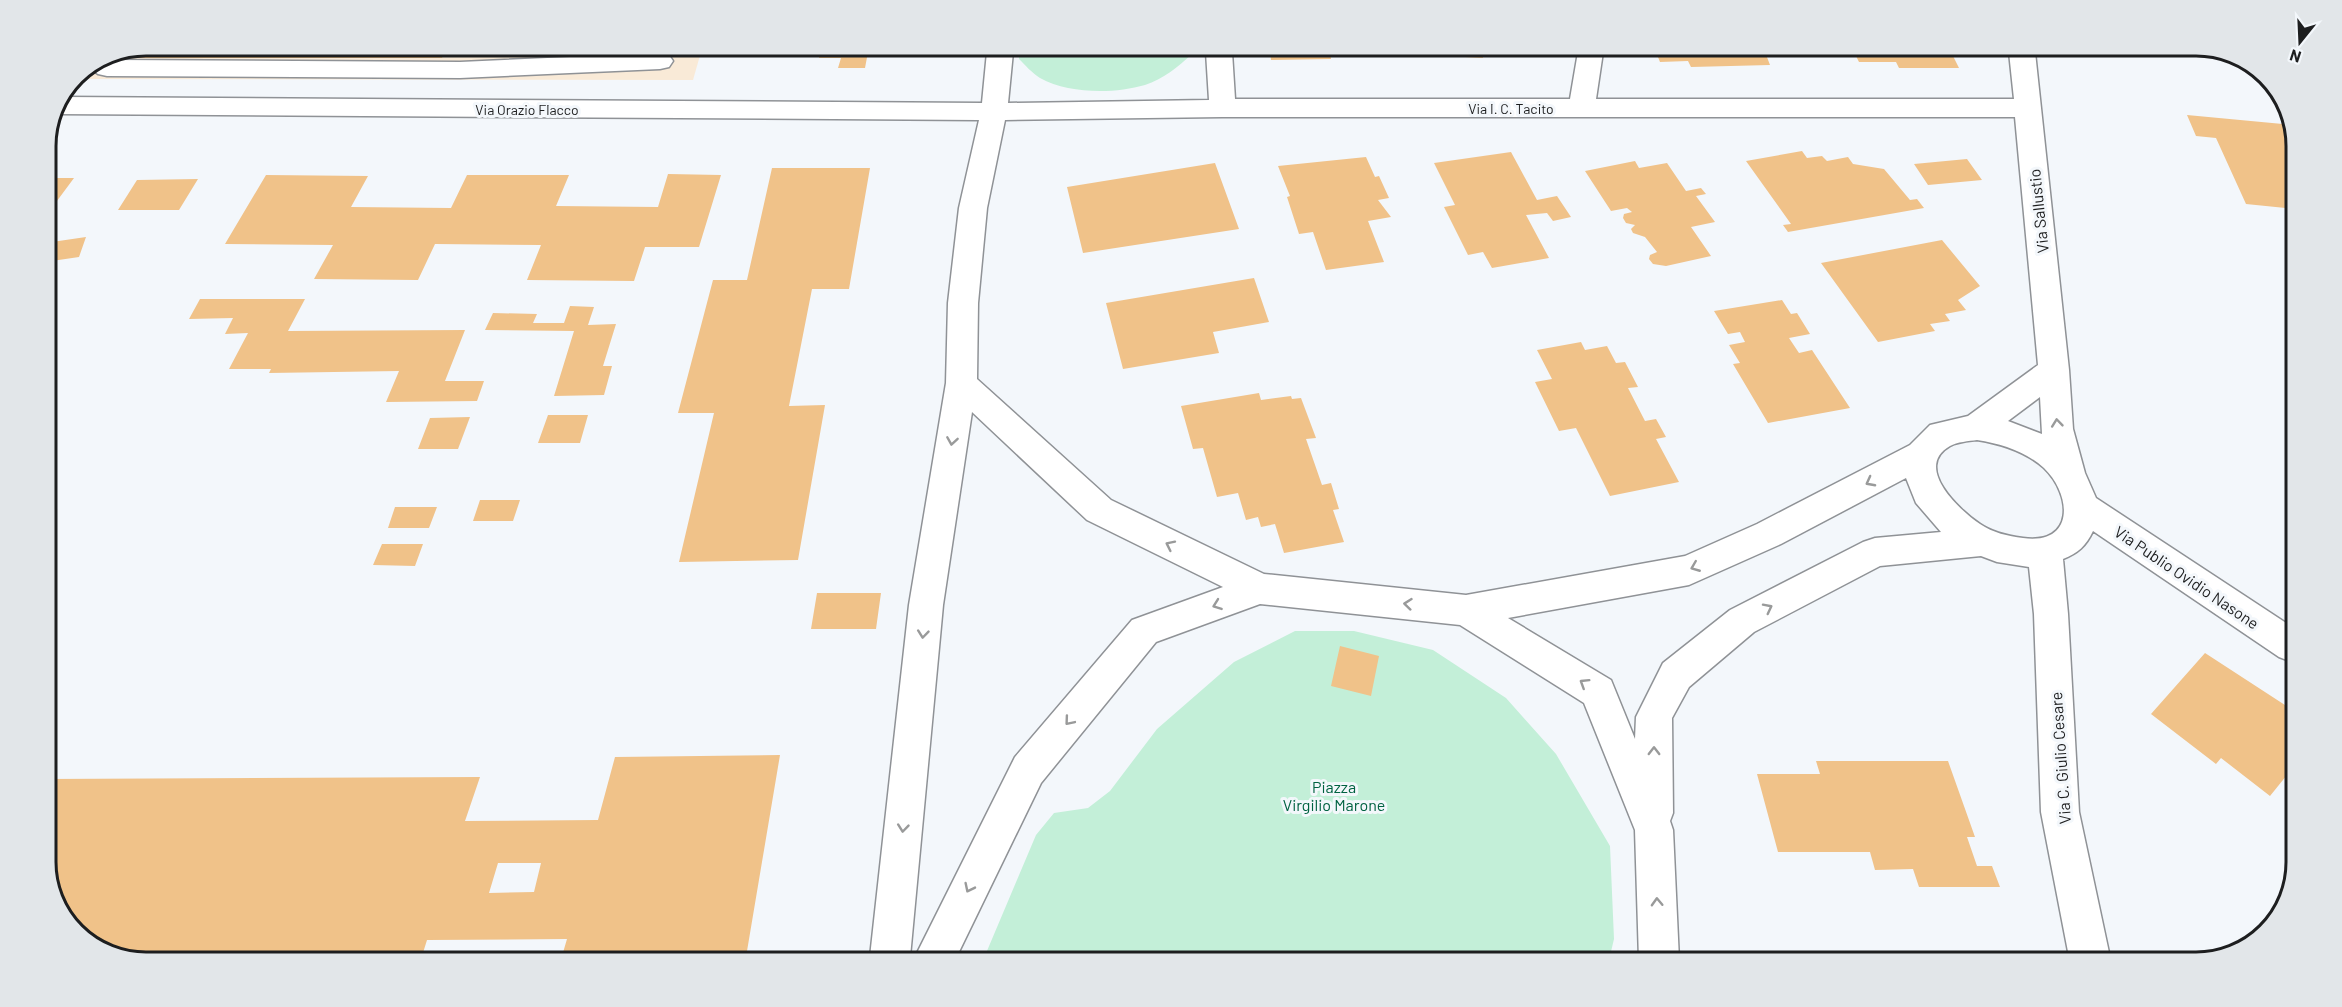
<svg xmlns="http://www.w3.org/2000/svg" width="2342" height="1007" font-family="Barlow,sans-serif">
<style>
.commercial{fill:#f9ead7}
.green{fill:#c3efd8}
.building{fill:#f0c289;fill-rule:evenodd}
.lines{fill:none;stroke-linecap:round;stroke-linejoin:round}
.minor-casing{stroke:#8f9296;stroke-width:3}
.minor{fill:#fff;fill-rule:evenodd}
.oneway{stroke:#999a9a}
.labels{text-anchor:middle;dominant-baseline:central;stroke-width:6;stroke-linejoin:round;paint-order:stroke}
.far-street-label{font-size:14px;fill:#1d1e1f;stroke:#f3f7fb}
.street-label{font-size:16px;fill:#1d1e1f;stroke:#f3f7fb}
.park-label{font-size:16px;fill:#006241;stroke:#f3f7fb}
.rim{fill:none;stroke:#1d1e1f;stroke-width:3}
</style>
<rect width="100%" height="100%" fill="#f3f7fb"/>
<!-- commercial -->
<path class="commercial" d="M107,52H701L693,80L72,79L75,74Z"/>
<!-- green -->
<path class="green" d="M1019,52H1192V54C1178,67 1163,79 1145,85C1114,94 1069,94 1040,78C1032,73 1025,65 1019,59Z
M1295,631H1354L1433,650L1506,698L1556,754L1610,846L1614,939L1609,960L984,958L1036,835L1054,813L1088,808L1110,791L1157,729L1234,662Z"/>
<!-- building -->
<path class="building" d="M136,52H445L442,58H131Z
M820,52H868L865,68H838L841,58H819Z
M1270,52H1330L1331,59L1271,60Z
M1448,52H1482L1483,58L1465,57V55H1448Z
M1656,52H1765L1770,65L1691,67L1688,61L1660,62Z
M1854,52H1951L1959,68H1899L1896,62H1859Z
M2187,115L2292,125L2297,139L2296,209L2246,204L2216,138L2196,136Z
M50,129H58L45,145V139Z
M1802,151L1807,158L1822,156L1827,161L1848,157L1853,164L1884,169L1910,200L1917,199L1924,208L1788,232L1783,225L1791,224L1746,161Z
M1511,152L1537,200L1557,196L1571,217L1553,221L1547,213L1526,215L1549,258L1492,268L1483,252L1468,255L1444,207L1455,205L1434,163Z
M1366,157L1375,177L1379,176L1389,198L1378,200L1391,217L1368,221L1384,262L1326,270L1313,232L1299,234L1287,197L1290,196L1278,166Z
M1967,159L1982,180L1928,185L1914,164Z
M1635,161L1639,168L1667,163L1686,191L1701,188L1706,194L1696,196L1715,222L1691,227L1711,256L1666,266L1653,264L1649,259L1650,255L1657,252L1645,237L1633,233L1631,229L1635,225L1626,223L1623,218L1624,214L1632,212L1627,208L1611,211L1585,171Z
M1215,163L1239,229L1083,253L1067,187Z
M772,168H870L849,289H812L789,406L825,405L798,560L679,562L714,413H678L713,280H747Z
M668,174L721,175L699,247H645L634,281L527,280L541,245L435,244L418,280L314,279L333,245L225,244L266,175L368,176L351,207L451,208L467,175H569L556,206L658,207Z
M45,178H74L51,209H45Z
M198,179L179,210H118L137,180Z
M86,237L79,257L45,262V243Z
M1942,240L1980,286L1958,300L1966,310L1945,314L1950,321L1930,324L1935,331L1878,342L1821,263Z
M1254,278L1269,322L1213,332L1219,353L1123,369L1106,303Z
M200,299H305L288,331L465,330L445,381H484L477,401L386,402L399,371L269,373L271,369H229L248,333L225,334L233,318L189,319Z
M1782,300L1791,314L1797,313L1810,334L1789,338L1799,353L1812,350L1850,408L1768,423L1733,364L1740,363L1729,345L1745,342L1740,332L1728,334L1714,311Z
M570,306L594,307L588,325L616,324L603,366H612L604,395L554,396L574,331L485,330L493,313L537,314L533,323H564Z
M1581,342L1585,350L1607,346L1616,363L1625,362L1638,387L1628,388L1645,421L1656,419L1666,437L1656,439L1679,482L1610,496L1576,428L1559,431L1535,382L1552,379L1537,350Z
M1259,393L1261,400L1291,396L1292,399L1301,398L1316,438L1306,439L1322,485L1331,483L1339,509L1333,510L1344,542L1284,553L1275,524L1261,527L1258,517L1246,520L1238,493L1217,497L1203,448L1193,449L1181,406Z
M548,415H588L580,443H538Z
M470,417L458,449H418L430,418Z
M480,500H520L513,521H473Z
M395,507H437L429,528H388Z
M382,544H423L415,566L373,565Z
M817,593H881L876,629H811Z
M1340,646L1379,656L1371,696L1331,686Z
M2205,653L2291,709V770L2270,796L2221,758L2216,764L2151,714Z
M780,755L746,957L562,956L567,939L427,940L422,956L107,955L65,923L45,869V779L480,777L465,821L598,820L615,757ZM498,863H541L534,892L489,893Z
M1816,761H1948L1975,837H1967L1977,866H1992L2000,887H1919L1913,869L1875,870L1870,852H1778L1757,774H1820Z"/>
<g class="lines">
<!-- minor casing -->
<g class="minor-casing">
<path id="minor" d="M987,52H1013L1008,103L1209,100L1206,52H1232L1235,99H1570L1578,52H1603L1596,99H2014L2009,52H2035L2069,370L2073,429L2085,473L2096,498L2292,627V662L2279,657L2093,531C2086,546 2078,553 2063,559L2068,614L2079,812L2111,962H2070L2041,812L2034,614L2029,567L1997,562L1981,556L1880,566L1754,632L1689,687L1672,718L1673,813L1670,821L1673,830L1679,960H1639L1635,830L1584,703L1460,625L1260,604L1156,642L1041,783L956,958L915,957L1015,757L1132,620L1223,587L1087,520L972,412L943,605L910,957H870L909,605L946,383L948,303L959,208L979,120L57,114L64,97L982,103ZM1222,117H2015L2038,365L1968,416L1930,425L1910,445L1757,524L1685,556L1466,595L1264,574L1111,500L977,379L978,303L987,208L1005,120ZM2040,397L2042,434L2008,421ZM1977,440C2002,444 2025,451 2044,468C2072,495 2075,545 2023,538C2008,536 1993,533 1980,524C1959,510 1913,467 1950,446C1957,442 1969,441 1977,440ZM1906,478L1916,503L1941,532L1875,538L1863,542L1730,610L1663,663L1636,717L1635,739L1611,680L1508,618L1689,585L1781,544Z
M660,53L669,55L673,61L669,67L660,69L460,78L107,76L98,74L87,66L105,54L113,60L460,62Z"/>
</g>
<!-- minor -->
<use href="#minor" class="minor"/>
</g>
<!-- one-way arrows -->
<defs><path id="oneway-chevron" d="M-2-3.5L2.5 0L-2 3.5" fill="none" stroke-width="1.6" stroke-linecap="round" stroke-linejoin="round" transform="scale(1.5)"/></defs>
<g class="oneway">
<use href="#oneway-chevron" transform="translate(2057 423) rotate(-96)"/>
<use href="#oneway-chevron" transform="translate(952 441) rotate(99)"/>
<use href="#oneway-chevron" transform="translate(1870 482) rotate(152)"/>
<use href="#oneway-chevron" transform="translate(1170 545) rotate(-154)"/>
<use href="#oneway-chevron" transform="translate(1695 567) rotate(158)"/>
<use href="#oneway-chevron" transform="translate(1408 604) rotate(-174)"/>
<use href="#oneway-chevron" transform="translate(1217 605) rotate(160)"/>
<use href="#oneway-chevron" transform="translate(1768 608) rotate(-27)"/>
<use href="#oneway-chevron" transform="translate(923 634) rotate(96)"/>
<use href="#oneway-chevron" transform="translate(1584 683) rotate(-148)"/>
<use href="#oneway-chevron" transform="translate(1069 721) rotate(130)"/>
<use href="#oneway-chevron" transform="translate(1654 751) rotate(-90)"/>
<use href="#oneway-chevron" transform="translate(903 828) rotate(96)"/>
<use href="#oneway-chevron" transform="translate(969 888) rotate(116)"/>
<use href="#oneway-chevron" transform="translate(1657 902) rotate(-92)"/>
</g>
<g class="labels">
<!-- far-street labels -->
<g class="far-street-label">
<text x="1511" y="108">Via I. C. Tacito</text>
<text x="527" y="109">Via Orazio Flacco</text>
</g>
<!-- street labels -->
<g class="street-label">
<text transform="translate(2038 211) rotate(-96)">Via Sallustio</text>
<text transform="translate(2187 577) rotate(34)">Via Publio Ovidio Nasone</text>
<text transform="translate(2060 758) rotate(-94)">Via C. Giulio Cesare</text>
</g>
<!-- park labels -->
<g class="park-label">
<text x="1334" y="786">Piazza<tspan x="1334" dy="18">Virgilio Marone</tspan></text>
</g>
</g>
<!-- crop -->
<path d="M0 0H2342V1007H0ZM146 56H2196A90 90 0 0 1 2286 146V862A90 90 0 0 1 2196 952H146A90 90 0 0 1 56 862V146A90 90 0 0 1 146 56Z" fill="#e2e6e9" fill-rule="evenodd"/>
<path class="rim" d="M146 56H2196A90 90 0 0 1 2286 146V862A90 90 0 0 1 2196 952H146A90 90 0 0 1 56 862V146A90 90 0 0 1 146 56Z"/>
<!-- north arrow -->
<g transform="translate(2300 42) rotate(198)" stroke="#f3f7fb" stroke-width="4.5" paint-order="stroke">
<path d="M0-4.5L10 22L0 15L-10 22Z" fill="#1d1e1f"/>
<text y="-9" font-size="16" font-weight="bold" text-anchor="middle" fill="#1d1e1f">N</text>
</g>
</svg>
